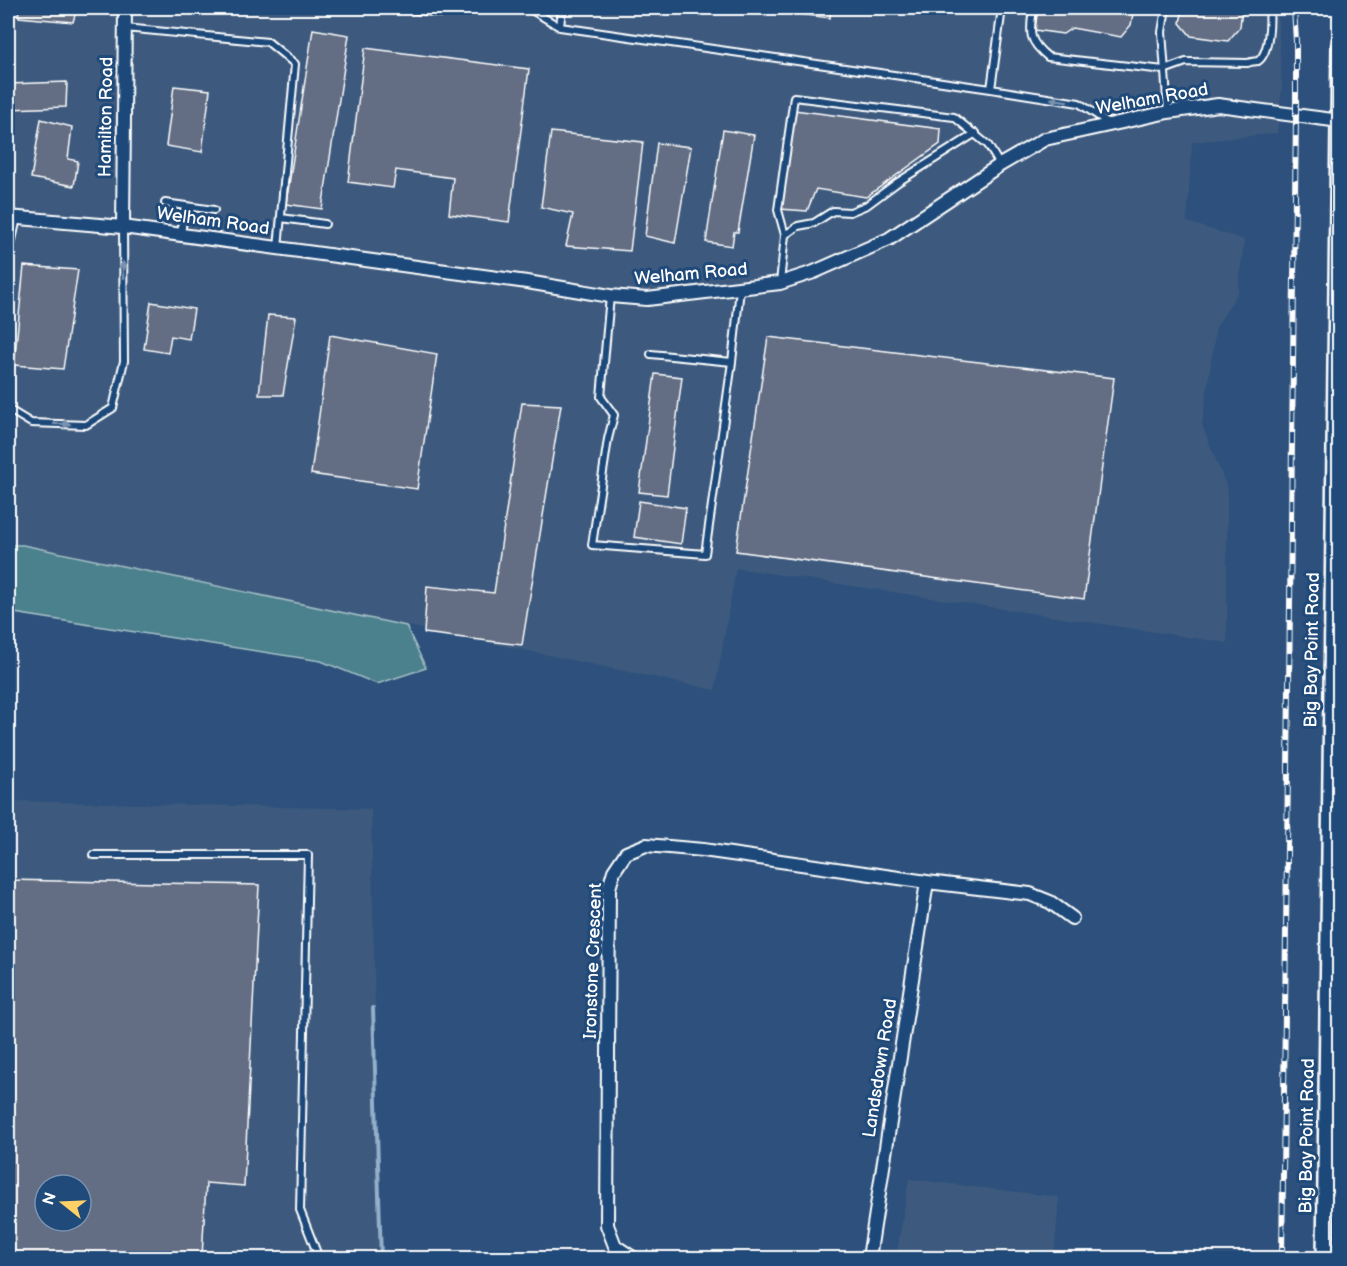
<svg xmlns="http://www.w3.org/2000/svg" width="1347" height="1266" font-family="'Balsamiq Sans',sans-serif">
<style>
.built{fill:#3e5a7e;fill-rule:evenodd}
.green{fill:#4b808d;stroke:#a5c0c6;stroke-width:1.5}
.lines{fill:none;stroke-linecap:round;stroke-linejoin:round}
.stream{stroke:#93afca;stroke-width:4}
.building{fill:#646e84;stroke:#fff;stroke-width:1.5;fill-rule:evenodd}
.service-casing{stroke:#fff;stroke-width:10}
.minor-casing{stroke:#fff;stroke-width:16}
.tertiary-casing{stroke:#fff;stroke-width:20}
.service{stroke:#1f4a7a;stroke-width:6}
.minor{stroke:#1f4a7a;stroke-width:12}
.tertiary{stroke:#1f4a7a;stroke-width:15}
.rail-casing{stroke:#fff;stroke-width:6}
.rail{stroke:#1f4a7a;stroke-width:4;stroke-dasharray:11;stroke-linecap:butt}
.oneway{fill:#7992af}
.labels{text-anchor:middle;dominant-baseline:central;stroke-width:6;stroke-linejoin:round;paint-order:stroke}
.street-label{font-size:18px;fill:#fff;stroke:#1f4a7a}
</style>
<rect width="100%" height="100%" fill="#2d517c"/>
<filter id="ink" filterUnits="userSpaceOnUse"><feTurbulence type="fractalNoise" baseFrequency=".0167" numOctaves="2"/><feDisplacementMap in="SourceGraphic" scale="12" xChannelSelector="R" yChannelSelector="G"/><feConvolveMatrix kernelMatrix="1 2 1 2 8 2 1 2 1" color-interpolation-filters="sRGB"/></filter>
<g filter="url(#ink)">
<!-- built -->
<path class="built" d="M8,8H1277L1282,86L1277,133L1192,142L1187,222L1244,240L1238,292L1216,327L1202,425L1227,488V643L736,568L715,690L23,545H8Z
M8,801L371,809L380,1258H8ZM45,1185H81V1221H45Z
M909,1179L1059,1197L1054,1258H896Z"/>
<!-- green -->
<path class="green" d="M8,545H23L406,626L426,668L377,684L321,661L8,612Z"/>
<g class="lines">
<!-- stream -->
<path class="stream" d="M373,1008L381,1258"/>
</g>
<!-- building -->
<path class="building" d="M18,8H77L73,22L19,17Z
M751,8H831L830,18Z
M1038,8H1134L1131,25L1121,37L1072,28L1063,34L1035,30Z
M1183,8H1242L1240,27L1228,41L1191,36L1180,23Z
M313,29L349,35L322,209L286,204Z
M365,48L529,69L509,222L449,214L453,178L396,170L393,188L348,182Z
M67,82L66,107L8,109V84Z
M174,86L210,90L202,152L166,146Z
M794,110L941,129L940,144L866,197L816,189L807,211L780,209Z
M41,119L72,127L68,159L78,161L74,186L31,178Z
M723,130L754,135L738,232H734L732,246L706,242Z
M551,132L643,142L630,251L566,246L573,214L541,207Z
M657,143L691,147L675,243L645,236Z
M24,266L78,270L63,369L14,365Z
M151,302L194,309L189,339L171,336L168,353L144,349Z
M268,315L296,317L283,395H259Z
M330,335L437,354L417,489L311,474Z
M768,337L1114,378L1084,599L736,551Z
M655,374L682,377L667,495L639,492Z
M522,403L561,405L522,645L424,633L427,586L494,593Z
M639,501L686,508L681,544L634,537Z
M8,880L259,885L244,1186L206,1183L202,1258H8ZM45,1185H81V1221H45Z"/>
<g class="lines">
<!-- service casing -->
<g class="service-casing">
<path id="service" d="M400,8L442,13L459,8
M528,8L560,27L991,89
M1002,8L991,89L1079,103L1110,124
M1033,8C1030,32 1027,40 1048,57L1164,70L1186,62L1248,63C1249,62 1257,61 1258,61C1270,53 1270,20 1269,8
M1166,8L1162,32L1168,112
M560,27L562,8
M125,28L268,42L295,64L278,248
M165,203L214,210
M281,218L325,224
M181,234L185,206
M785,235L798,226L814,223L833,211L850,212L867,205L898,182L976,133
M8,258L17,218
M780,283L785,235L778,210L794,97L954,117L988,145L1000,165
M610,296L601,397L614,415L608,439L592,545L705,554L732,362L740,289
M651,354L732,362
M8,409L31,423L86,425L113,408L124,361L123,227
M93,855H308L300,1210L319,1258
M1327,1096H1340"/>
</g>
<!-- minor casing -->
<g class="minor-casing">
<path id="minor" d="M8,217L123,227L527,282L610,296L647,299L780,283L814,272L889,239L1000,165L1045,139L1168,112L1218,105L1340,121
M123,227L125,8
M633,1258L615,1246L607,1225L609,888L614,871L626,853L646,845L703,850L927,882L1030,894L1050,902L1072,918
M869,1258L927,882"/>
</g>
<!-- tertiary casing -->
<g class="tertiary-casing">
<path id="tertiary" d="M1325,1258L1340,42"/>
</g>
<!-- service -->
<use href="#service" class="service"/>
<!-- minor -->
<use href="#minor" class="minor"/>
<!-- tertiary -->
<use href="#tertiary" class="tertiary"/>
<!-- rail casing -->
<g class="rail-casing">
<path id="rail" d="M1282,1258L1296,116V41L1294,8"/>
</g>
<!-- rail -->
<use href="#rail" class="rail"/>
</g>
<!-- one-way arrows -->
<defs><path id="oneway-solid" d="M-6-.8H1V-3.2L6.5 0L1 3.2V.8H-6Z" transform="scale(1.5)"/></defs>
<g class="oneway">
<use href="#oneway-solid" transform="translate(1059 100) rotate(-171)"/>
<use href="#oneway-solid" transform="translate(123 270) rotate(-91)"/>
<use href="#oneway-solid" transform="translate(62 424) rotate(2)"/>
</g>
</g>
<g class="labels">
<!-- street labels -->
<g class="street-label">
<text transform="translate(1152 99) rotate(-10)">Welham Road</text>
<text transform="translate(106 117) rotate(-89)">Hamilton Road</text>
<text transform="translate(213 221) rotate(8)">Welham Road</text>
<text transform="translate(691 274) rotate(-5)">Welham Road</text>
<text transform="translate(1312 650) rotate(-89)">Big Bay Point Road</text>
<text transform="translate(593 961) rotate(-88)">Ironstone Crescent</text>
<text transform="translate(880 1068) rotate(-81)">Landsdown Road</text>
<text transform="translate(1307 1136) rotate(-89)">Big Bay Point Road</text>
</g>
</g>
<!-- margin -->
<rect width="1347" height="1266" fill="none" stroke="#1f4a7a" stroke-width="30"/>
<rect x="15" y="15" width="1317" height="1236" fill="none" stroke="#fff" stroke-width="2" filter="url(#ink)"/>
<!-- north arrow -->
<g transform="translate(63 1203) rotate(288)"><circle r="28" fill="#1f4a7a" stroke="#7992af" stroke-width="1.5"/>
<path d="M0-4.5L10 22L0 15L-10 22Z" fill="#ffd166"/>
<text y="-9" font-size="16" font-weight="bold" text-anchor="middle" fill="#ffffff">N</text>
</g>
</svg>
